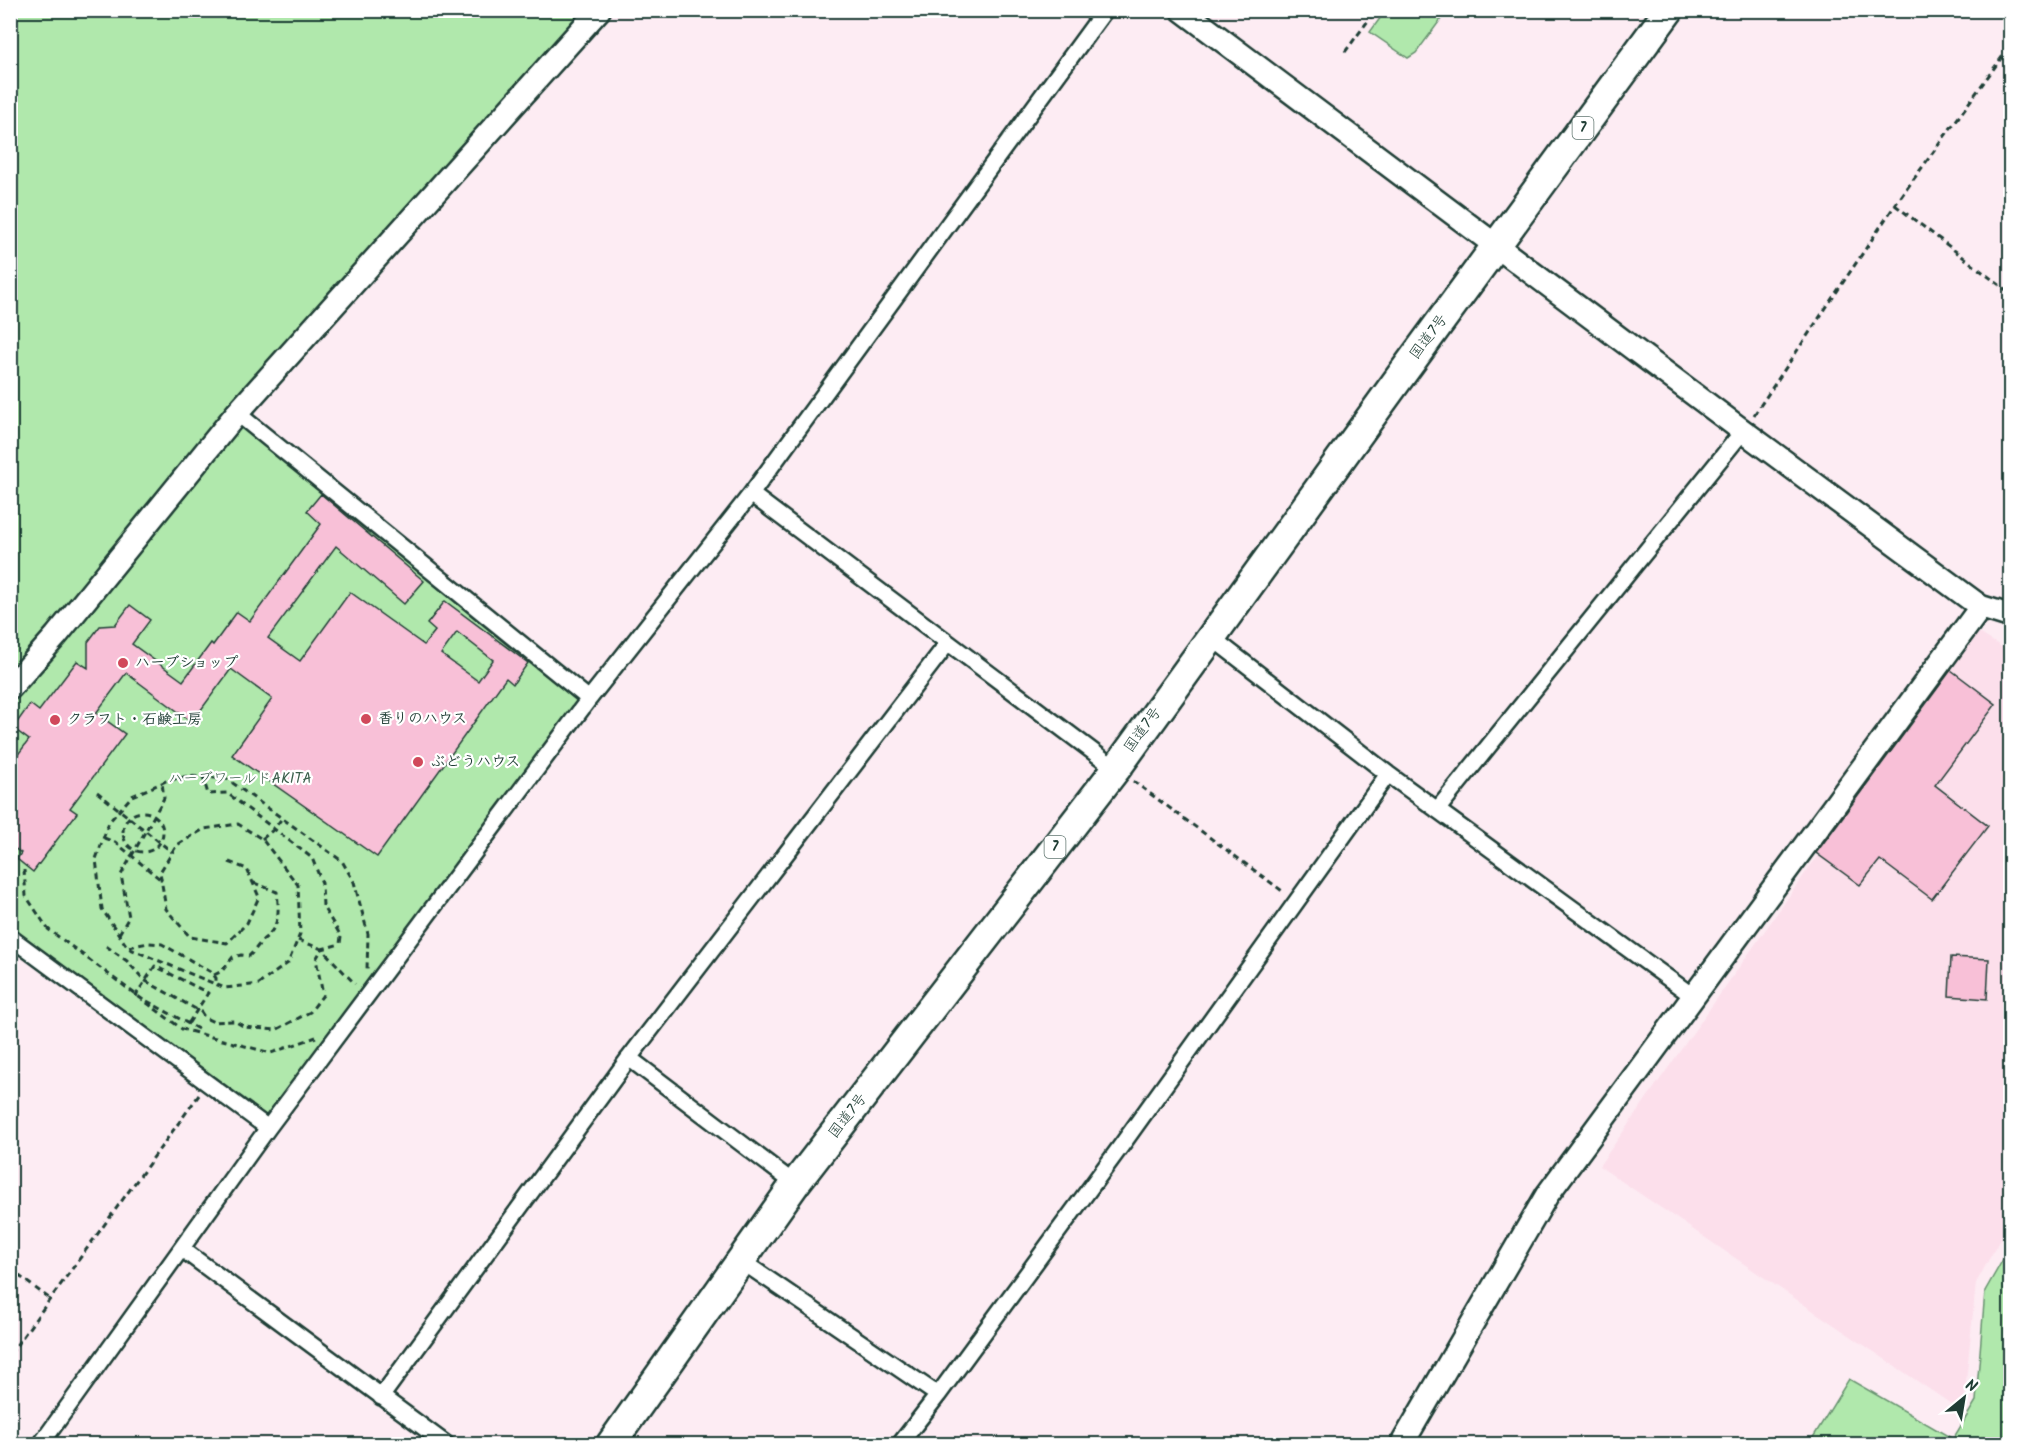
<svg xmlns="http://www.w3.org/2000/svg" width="2021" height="1455" font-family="Kalam,'Klee One',sans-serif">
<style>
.built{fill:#fcdfeb}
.green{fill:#b0e8ac;stroke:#689270;stroke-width:1.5}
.building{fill:#f8c0d7;stroke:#1f3d34;stroke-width:1.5;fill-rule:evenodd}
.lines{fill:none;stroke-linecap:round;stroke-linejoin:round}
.street-casing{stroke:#1f3d34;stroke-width:20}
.secondary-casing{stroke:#1f3d34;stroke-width:27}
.highway-casing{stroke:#1f3d34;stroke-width:33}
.path{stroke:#1f3d34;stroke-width:3;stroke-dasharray:6 4.5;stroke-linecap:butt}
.street{stroke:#fff;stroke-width:15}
.secondary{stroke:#fff;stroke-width:22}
.highway{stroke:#fff;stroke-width:28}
.poi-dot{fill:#d1495b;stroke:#fff;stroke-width:2}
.labels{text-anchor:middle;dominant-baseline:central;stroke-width:4.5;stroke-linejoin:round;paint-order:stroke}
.shield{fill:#fff;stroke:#627771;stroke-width:1.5}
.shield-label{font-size:14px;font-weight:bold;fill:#1f3d34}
.street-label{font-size:15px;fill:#1f3d34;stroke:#fff}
.poi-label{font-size:15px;font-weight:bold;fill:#1f3d34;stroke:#fff;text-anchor:start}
.park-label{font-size:15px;fill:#3c5f4c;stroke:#fff}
</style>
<rect width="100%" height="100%" fill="#fdecf3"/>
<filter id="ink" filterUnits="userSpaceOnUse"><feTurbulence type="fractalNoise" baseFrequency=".0167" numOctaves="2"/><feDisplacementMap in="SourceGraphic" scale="12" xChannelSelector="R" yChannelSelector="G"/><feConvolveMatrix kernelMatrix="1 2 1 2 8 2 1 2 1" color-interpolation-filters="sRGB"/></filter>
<g filter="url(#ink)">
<!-- built -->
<path class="built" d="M1976,631L2010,652V1221L1976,1283L1963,1412L1599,1166Z"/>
<!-- green -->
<path class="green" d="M1386,10H1447V11L1416,53L1408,58L1370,32Z
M11,11H587L11,675Z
M238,423L524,659L581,701L266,1120L11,930L10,700L53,651Z
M2010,1247V1444H1809L1849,1379L1953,1439L1976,1401L1985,1291Z"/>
<!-- building -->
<path class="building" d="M321,494L424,581L404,604L336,546L268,638L300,661L350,592L424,645L435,631L427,624L445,601L528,663L513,684L506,678L377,857L232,755L272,699L231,669L192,722L126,673L96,713L125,734L70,808L77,813L33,872L17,859L21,853L10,845V765L29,740L13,728L30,704L39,711L77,661L88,668V642L100,626L115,625L130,605L150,620L132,644L183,681L211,643L213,645L237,612L250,621L321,524L307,511ZM457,632L493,660L478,681L441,654Z
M1951,670L1996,704L1935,785L1988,826L1932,899L1880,860L1860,885L1816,853Z
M1951,957L1989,959L1987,999L1949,996Z"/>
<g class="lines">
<!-- street casing -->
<g class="street-casing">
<path id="street" d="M237,413L589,699
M751,494L1116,769
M1211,637L1388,774L1694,997
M1437,810L1743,431
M10,937L268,1128
M629,1058L795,1184
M182,1249L446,1444
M740,1260L938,1395
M381,1397L629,1058L947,644
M41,1444L268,1128L589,699L751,494L1105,10
M900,1444L938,1395L1121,1146L1388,774"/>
</g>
<!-- secondary casing -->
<g class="secondary-casing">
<path id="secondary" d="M1182,10L1743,431L1981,607L2010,616
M10,688L56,636L237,413L599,10
M1402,1444L1547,1195L1981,607"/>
</g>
<!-- highway casing -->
<g class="highway-casing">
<path id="highway" d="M611,1444L795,1184L1116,769L1402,374L1669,10"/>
</g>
<!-- path -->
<path class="path" d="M1345,52L1376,10
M1895,205L2010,293
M1754,415L1895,205L2010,46
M1133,781L1285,893
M97,792L172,852
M123 832a20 20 0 1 1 40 0a20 20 0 1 1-40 0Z
M104,838L115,842L160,879
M262,839L274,829L282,818
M229,862L247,869L259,897L247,923L227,943L190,937L166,909L160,872L177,845L204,829L238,824L262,839L298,885L300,934L288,963L259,984L225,988L128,948L102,909L96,859L109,822L132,796L166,781L188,776L227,779L342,861L354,882L368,934L367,970
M24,870L26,896L48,929L182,1029L271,1053L316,1037
M119,934L129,917L121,875L164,798L162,783
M298,940L322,949L355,984
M106,946L127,961L144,980L201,1012L205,1018L214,1022L234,1021L245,1027L276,1030L310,1012L323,995L316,959L322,949L340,944L341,936L323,907L322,883L312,858L227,793L208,794L203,777
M129,947L148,943L162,944L211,972L216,978V984
M214,975L222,971L233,957L241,955L249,956C255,951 259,943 265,938C280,926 279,910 277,892L252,882
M138,996L136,995L155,966L208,993L188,1024
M147,1001L198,1029
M10,1269L50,1299
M10,1354L199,1095"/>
<!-- street -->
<use href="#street" class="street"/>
<!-- secondary -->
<use href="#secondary" class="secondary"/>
<!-- highway -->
<use href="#highway" class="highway"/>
</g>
</g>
<!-- markers -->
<g class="poi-dot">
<circle cx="123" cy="663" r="6"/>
<circle cx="366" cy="719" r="6"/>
<circle cx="55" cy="720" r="6"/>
<circle cx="418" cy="762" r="6"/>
</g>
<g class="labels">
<!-- shield labels -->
<g class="shield">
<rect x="1572.5" y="117" width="21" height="22" rx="4.5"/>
<rect x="1044.5" y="836" width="21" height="22" rx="4.5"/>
</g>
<g class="shield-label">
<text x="1583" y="128">7</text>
<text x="1055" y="847">7</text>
</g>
<!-- street labels -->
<g class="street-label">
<text transform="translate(1429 337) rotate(-53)">国道7号</text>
<text transform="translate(1143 730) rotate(-54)">国道7号</text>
<text transform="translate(848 1116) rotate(-52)">国道7号</text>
</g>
<!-- poi labels -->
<g class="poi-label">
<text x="135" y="663">ハーブショップ</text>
<text x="378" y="719">香りのハウス</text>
<text x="67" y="720">クラフト・石鹸工房</text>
<text x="430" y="762">ぶどうハウス</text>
</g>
<!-- park labels -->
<g class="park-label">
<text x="240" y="779">ハーブワールドAKITA</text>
</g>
</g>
<!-- margin -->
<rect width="2021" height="1455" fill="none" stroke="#fff" stroke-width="36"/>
<rect x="18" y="18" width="1985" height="1419" fill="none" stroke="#1f3d34" stroke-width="2" filter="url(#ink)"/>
<!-- north arrow -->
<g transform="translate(1964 1398) rotate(30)" stroke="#ffffff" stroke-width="4.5" paint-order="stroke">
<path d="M0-4.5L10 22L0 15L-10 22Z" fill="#1f3d34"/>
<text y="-9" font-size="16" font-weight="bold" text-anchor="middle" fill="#1f3d34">N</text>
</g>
</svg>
